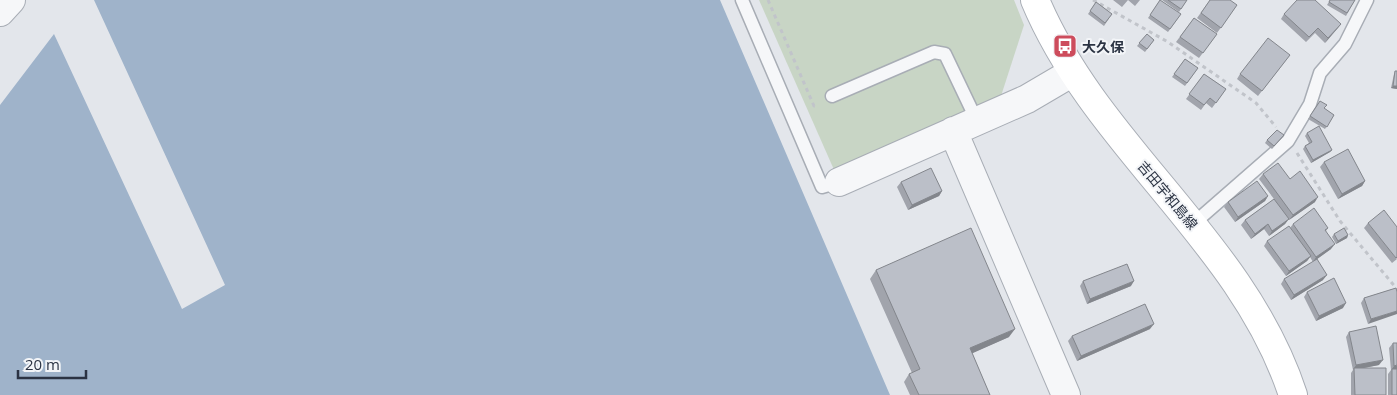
<svg xmlns="http://www.w3.org/2000/svg" width="1397" height="395" font-family="'Open Sans','Noto Sans JP',sans-serif">
<style>
.green{fill:#c8d5c5}
.water{fill:#9fb3ca}
.lines{fill:none;stroke-linecap:round;stroke-linejoin:round}
.service-casing{stroke:#a8adb5;stroke-width:15}
.tertiary-casing{stroke:#a8adb5;stroke-width:30}
.secondary-casing{stroke:#a8adb5;stroke-width:30}
.path{stroke:#c1c4ca;stroke-width:3;stroke-dasharray:4 4;stroke-linecap:butt}
.service{stroke:#f6f7f9;stroke-width:12}
.tertiary{stroke:#f6f7f9;stroke-width:28}
.secondary{stroke:#fff;stroke-width:28}
.wall{fill:#a1a4ac}
.shaded-wall{fill:#83868c}
.building{fill:#bbbfc8;stroke:#83868c}
.labels{text-anchor:middle;dominant-baseline:central;stroke-width:4;stroke-linejoin:round;paint-order:stroke}
.poi-label{font-size:14px;font-weight:bold;fill:#2b3343;stroke:#f3f5f8;text-anchor:start}
.street-label{font-size:14px;fill:#2b3343;stroke:#f3f5f8}
</style>
<rect width="100%" height="100%" fill="#e3e6eb"/>
<!-- green -->
<path class="green" d="M759,0H1014L1024,25L1001,96L835,172Z"/>
<!-- water -->
<path class="water" d="M94,0H720L890,395H0V105L54,34L182,309L225,285Z"/>
<g class="lines">
<!-- service casing -->
<g class="service-casing">
<path id="service" d="M742,0L822,187L839,182
M832,96L934,52L945,54L977,121
M1193,224L1288,141L1310,104L1320,73L1345,44L1367,0"/>
</g>
<!-- tertiary casing -->
<g class="tertiary-casing">
<path id="tertiary" d="M0,12L11,0
M953,131L1066,395
M839,182L1027,99L1073,72"/>
</g>
<!-- secondary casing -->
<g class="secondary-casing">
<path id="secondary" d="M1035,0C1097,148 1243,241 1293,395"/>
</g>
<!-- path -->
<path class="path" d="M768,0L814,106L817,104
M1093,0L1168,42L1256,103L1276,127
M1297,153L1340,221L1397,289"/>
<!-- service -->
<use href="#service" class="service"/>
<!-- tertiary -->
<use href="#tertiary" class="tertiary"/>
<!-- secondary -->
<use href="#secondary" class="secondary"/>
</g>
<!-- wall -->
<path class="wall" d="M1113,0H1128L1122,7Z
M1128,0H1140L1135,6Z
M1160,0L1181,14L1168,32L1148,18Z
M1162,0H1187L1179,12Z
M1210,0L1237,5L1217,33L1197,18Z
M1330,0H1355L1346,16L1327,5Z
M1096,2L1112,14L1104,26L1088,14Z
M1284,14L1341,24L1337,29L1325,43L1315,33L1306,42L1281,19Z
M1194,18L1217,34L1199,58L1176,42Z
M1147,34L1154,40L1145,52L1137,46Z
M1290,55L1258,96L1237,79L1240,74Z
M1185,59L1198,68L1185,86L1172,77Z
M1395,71L1397,89L1391,88L1394,74Z
M1204,74L1226,89L1212,108L1206,103L1201,110L1186,99Z
M1320,101L1324,108L1334,115L1325,129L1308,119Z
M1307,133L1332,150L1330,152L1311,163L1303,149L1305,146L1309,143L1305,136Z
M1282,138L1272,149L1265,143L1267,140Z
M1324,162L1365,181L1362,186L1338,199L1320,167Z
M1263,174L1315,202L1289,220L1288,219L1285,224L1269,236L1264,229L1251,239L1241,225L1245,220L1274,199L1259,179Z
M901,182L942,191L939,196L908,210L897,187Z
M1268,196L1265,201L1235,222L1224,207L1228,202Z
M1368,223L1397,259L1392,263L1364,228Z
M1293,224L1328,228L1326,231L1331,249L1317,259L1323,280L1291,300L1281,284L1284,279L1313,262L1310,257L1307,261L1286,276L1264,246L1267,241L1290,228Z
M1334,234L1348,235L1347,238L1336,244L1332,237Z
M876,270L1009,337L972,353L990,395H910L904,382L909,374L912,373L870,279Z
M1083,281L1131,286L1087,304L1080,286Z
M1396,288L1368,324L1361,303L1364,298Z
M1307,292L1343,308L1316,321L1304,297Z
M1150,329L1077,361L1068,341L1072,336Z
M1349,332L1379,365L1363,368L1386,395H1351V373L1353,370L1346,337Z
M1393,343L1397,395H1388V374L1391,370L1389,348Z"/>
<!-- shaded-wall -->
<path class="shaded-wall" d="M1341,24L1337,29L1325,43L1328,38Z
M1393,86H1397V89L1391,88Z
M1332,150L1330,152L1311,163L1313,160Z
M1365,181L1362,186L1338,199L1342,194Z
M942,191L939,196L908,210L912,205Z
M1268,196L1265,201L1235,222L1238,217Z
M1318,197L1315,202L1289,220L1293,215Z
M1289,219L1285,224L1269,236L1272,231Z
M1268,224L1264,229L1251,239L1255,234Z
M1348,235L1347,238L1336,244L1338,241Z
M1335,244L1331,249L1313,262L1316,257Z
M1311,256L1307,261L1286,276L1289,271Z
M1327,275L1323,280L1291,300L1294,295Z
M1134,281L1131,286L1087,304L1090,299Z
M1346,303L1343,308L1316,321L1319,316Z
M1397,311V314L1368,324L1371,319Z
M1154,324L1150,329L1077,361L1081,356Z
M1015,329L1009,337L964,357L970,348Z
M1383,360L1379,365L1354,370V368L1353,370L1356,365Z
M1397,365V370L1392,369L1394,366Z"/>
<!-- building -->
<path class="building" d="M1160,0L1181,14L1170,29L1150,15Z
M1168,0H1187L1181,9Z
M1210,0H1230L1237,5L1221,28L1201,13Z
M1297,0H1315L1341,24L1328,38L1318,28L1309,37L1284,14Z
M1330,0H1355L1347,13L1329,2Z
M1096,2L1112,14L1105,23L1090,11Z
M1194,18L1217,34L1203,53L1180,37Z
M1147,34L1154,40L1147,49L1139,43Z
M1268,38L1290,55L1262,91L1240,74Z
M1185,59L1198,68L1187,83L1174,74Z
M1395,71H1397V86H1393Z
M1204,74L1226,89L1216,103L1210,98L1204,105L1189,94Z
M1320,101L1327,105L1324,108L1334,115L1327,127L1310,116Z
M1319,126L1332,150L1313,160L1305,146L1312,142L1307,133Z
M1277,130L1284,135L1274,146L1267,140Z
M1348,149L1365,181L1342,194L1324,162Z
M1278,163L1290,179L1300,171L1318,197L1293,215L1263,174Z
M931,168L942,191L912,205L901,182Z
M1257,181L1268,196L1238,217L1228,202Z
M1274,199L1289,219L1272,231L1268,224L1255,234L1245,220Z
M1314,208L1328,228L1325,230L1335,244L1316,257L1293,224Z
M1384,210L1397,227V257L1396,258L1368,223Z
M1289,226L1311,256L1289,271L1267,241Z
M971,228L1015,329L970,348L990,395H919L909,374L920,369L876,270Z
M1344,228L1348,235L1338,241L1334,234Z
M1317,259L1327,275L1294,295L1284,279Z
M1127,264L1134,281L1090,299L1083,281Z
M1334,278L1346,303L1319,316L1307,292Z
M1396,288L1397,292V311L1371,319L1364,298Z
M1145,304L1154,324L1081,356L1072,336Z
M1376,326L1383,360L1356,365L1349,332Z
M1393,343H1397V365L1394,366Z
M1354,368H1386V395H1355Z
M1392,369H1397V395H1392Z"/>
<!-- icons -->
<defs>
<g id="bus-square" transform="scale(1.25)"><rect x="-9" y="-9" width="18" height="18" rx="4" fill="#cd4c5c" stroke="#f3f5f8"/><path d="M-5-6H5V4H4V6H2V4H-2V6H-4V4H-5ZM-3.5-4V0h7V-4ZM-3.5 1.2v1.5H-2V1.2ZM2 1.2v1.5H3.5V1.2Z" fill="#fff"/></g>
</defs>
<g fill-rule="evenodd">
<use href="#bus-square" x="1065" y="46"/>
</g>
<g class="labels">
<!-- poi labels -->
<g class="poi-label">
<text x="1082" y="46">大久保</text>
</g>
<!-- street labels -->
<g class="street-label">
<text transform="translate(1168 195) rotate(50)">吉田宇和島線</text>
</g>
</g>
<!-- scale -->
<path d="M18 370v8h68v-8" fill="none" stroke="#2b3343" stroke-width="2.5"/>
<text x="25" y="370" font-size="15" fill="#2b3343" stroke="#f3f5f8" stroke-width="4" paint-order="stroke">20 m</text>
</svg>
